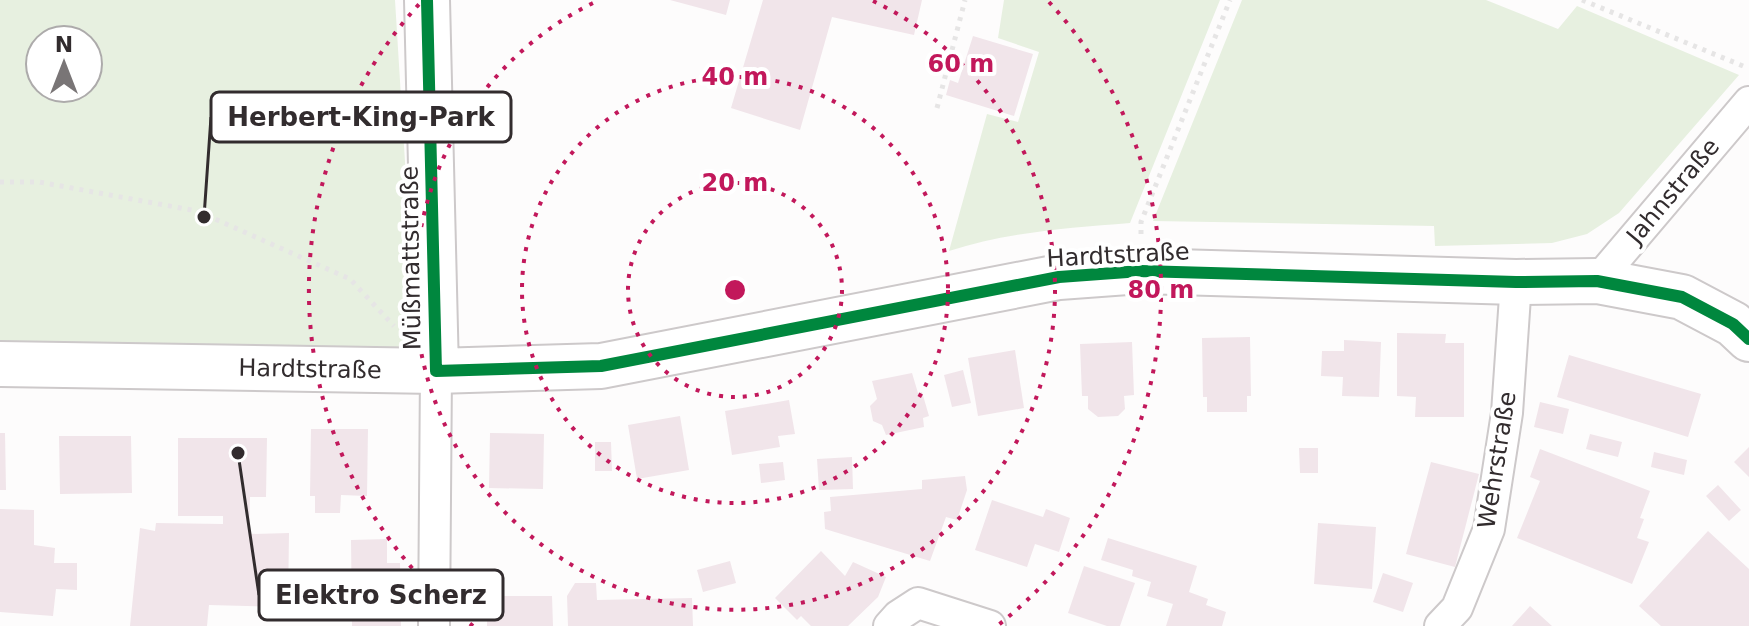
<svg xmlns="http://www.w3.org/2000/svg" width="1749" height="626" font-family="'DejaVu Sans',sans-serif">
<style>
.green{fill:#e7f0e0;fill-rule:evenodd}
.building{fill:#f1e5ea}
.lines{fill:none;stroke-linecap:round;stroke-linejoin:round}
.street-casing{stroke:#cdc9ca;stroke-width:34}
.secondary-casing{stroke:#cdc9ca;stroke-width:48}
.path{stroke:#e6e5e5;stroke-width:5;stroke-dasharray:4 6;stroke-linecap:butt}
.street{stroke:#fff;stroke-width:30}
.secondary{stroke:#fff;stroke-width:44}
.cycleway-casing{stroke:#fff;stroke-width:17}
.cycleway{stroke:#00873e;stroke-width:12}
.ring{fill:none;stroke:#c2185b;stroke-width:4;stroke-dasharray:4 8}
.labels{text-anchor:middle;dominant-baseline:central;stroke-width:8;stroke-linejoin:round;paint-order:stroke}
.street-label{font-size:24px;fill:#322c2e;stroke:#fff}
.centre{fill:#c2185b;stroke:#fff;stroke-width:4}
.ring-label{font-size:24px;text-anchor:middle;font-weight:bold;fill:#c2185b;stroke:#fff;stroke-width:8;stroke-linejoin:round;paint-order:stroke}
.leader{fill:none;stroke:#322c2e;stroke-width:3}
.callout-dot{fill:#322c2e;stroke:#fff;stroke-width:3}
.callout{fill:#fff;stroke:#322c2e;stroke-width:3}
.callout-label{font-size:26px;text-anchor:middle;font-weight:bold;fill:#322c2e}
</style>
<rect width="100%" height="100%" fill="#fdfcfc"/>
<!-- green -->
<path class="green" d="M0,0H395L417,356L0,346ZM40,40H88V88H40Z
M1004,0H1220L1130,223C1069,228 1007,232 949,251L987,114L1018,122L1039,52L998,38Z
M1242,0H1486L1558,29L1577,6L1739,75L1619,213L1587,234L1552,243L1435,246L1434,226L1153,221Z"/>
<!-- building -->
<path class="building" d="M670,0H730L726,15Z
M763,0H922L914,35L832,17L800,130L731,108Z
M973,36L1033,54L1014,116L946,95L950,80L958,83Z
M1397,333L1446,334L1445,343H1464V417H1415L1416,397L1397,396Z
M1250,337L1251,396H1247V412H1207V397H1203L1202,338Z
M1344,340L1381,342L1379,397L1342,396L1343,377L1321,376L1322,351H1344Z
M1132,342L1134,395L1124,396L1125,409L1118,416L1098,417L1088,409V396H1082L1080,344Z
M1015,350L1024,408L978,416L968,358Z
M1569,355L1701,394L1688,437L1557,397Z
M963,370L971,403L952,407L944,375Z
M912,373L918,393L922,392L929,416L923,418L924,427L886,435L882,425L873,421L870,406L877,399L872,381Z
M789,400L795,434L778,436L780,447L732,455L725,411Z
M1540,402L1569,409L1563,434L1534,427Z
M680,416L689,470L637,479L628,425Z
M311,429H368L367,496L341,495L340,513H315V496H310Z
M0,433H5L6,490H0Z
M490,433L544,434L543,489L489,488Z
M1590,434L1622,442L1618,457L1586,449Z
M59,436H131L132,493L60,494Z
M178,438H267L266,497H250L249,534L289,533L288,607L209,605L207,626H130L140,528L155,531L156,523L223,524V516H178Z
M595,442H611L612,471H595Z
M1749,447V477L1734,462Z
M1299,448H1318V473H1300Z
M1540,449L1650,491L1640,518L1644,519L1637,538L1649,542L1632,584L1517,538L1540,481L1530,477Z
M1654,452L1687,460L1684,475L1651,467Z
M852,457L853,489L819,490L817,459Z
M783,462L785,480L761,483L759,464Z
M1431,462L1479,474L1455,567L1406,554Z
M965,476L967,490L957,520L946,517L930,561L825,529L824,512L831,511L830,497L922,489V480Z
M1718,485L1741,510L1729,521L1706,496Z
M992,500L1043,517L1046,509L1070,518L1059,552L1035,544L1027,567L975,550Z
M0,509L34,510V545L55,548L54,563H77V590L56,589L53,616L0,612Z
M1318,523L1376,527L1372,589L1314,584Z
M1708,531L1749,569V626H1661L1639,606Z
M1108,538L1197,566L1189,592L1208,599L1206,605L1226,612L1222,626H1166L1173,604L1147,596L1151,582L1132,576L1133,570L1101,560Z
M387,539V563H400L401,626H352L351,540Z
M821,551L845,576L853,562L886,577L878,597L848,626H811L801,616L797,620L775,598Z
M730,561L736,583L703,592L697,570Z
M1084,566L1135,583L1120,626H1107L1068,613Z
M1383,573L1413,583L1403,612L1373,602Z
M575,583H596L597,600L692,598L693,626H568L567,596Z
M487,596H552L553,626H487Z
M1530,606L1552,626H1512Z"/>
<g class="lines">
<!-- street casing -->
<g class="street-casing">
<path id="street" d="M1597,281L1749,102
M434,626L436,371
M889,626L898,616L918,603L990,626
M1440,626L1457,608L1489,529L1507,413L1516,282"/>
</g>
<!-- secondary casing -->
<g class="secondary-casing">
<path id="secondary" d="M427,0L436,371
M0,364L436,371L601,366L1059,277L1141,271L1516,282L1597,281L1682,297L1733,324L1749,339"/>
</g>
<!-- path -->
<path class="path" d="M1582,0L1748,68
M937,108L965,0
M0,182H39L197,211L350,279L394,326
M1141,234V222L1230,0"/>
<!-- street -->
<use href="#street" class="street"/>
<!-- secondary -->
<use href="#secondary" class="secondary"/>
<!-- cycleway casing -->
<g class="cycleway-casing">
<path id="cycleway" d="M427,0L436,371L601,366L1059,277L1141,271L1516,282L1597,281L1682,297L1733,324L1749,339"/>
</g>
<!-- cycleway -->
<use href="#cycleway" class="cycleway"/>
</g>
<!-- distance rings -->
<g class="ring">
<circle cx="735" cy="290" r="107"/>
<circle cx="735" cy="290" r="213"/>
<path d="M873 1A320 320 0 1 1 597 1"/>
<path d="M473 626A426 426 0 0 1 421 2M1049 2A426 426 0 0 1 997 626"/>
</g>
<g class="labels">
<!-- street labels -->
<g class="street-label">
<text transform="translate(1673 191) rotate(-50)">Jahnstraße</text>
<text transform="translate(1118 255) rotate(-3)">Hardtstraße</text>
<text transform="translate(411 258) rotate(-91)">Müßmattstraße</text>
<text transform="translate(310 369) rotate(1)">Hardtstraße</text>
<text transform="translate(1497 460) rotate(-81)">Wehrstraße</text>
</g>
</g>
<circle cx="735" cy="290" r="12" class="centre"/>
<g class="ring-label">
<text x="961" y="72">60 m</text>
<text x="735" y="85">40 m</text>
<text x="735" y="191">20 m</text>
<text x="1161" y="298">80 m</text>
</g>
<!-- callouts -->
<path class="leader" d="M204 217L211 117M238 453L259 595"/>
<g class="callout-dot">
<circle cx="204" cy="217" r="8"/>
<circle cx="238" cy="453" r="8"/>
</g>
<g class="callout">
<rect x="211" y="92" width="300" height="50" rx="8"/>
<rect x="259" y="570" width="244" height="50" rx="8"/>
</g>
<g class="callout-label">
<text x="361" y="126">Herbert-King-Park</text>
<text x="381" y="604">Elektro Scherz</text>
</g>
<!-- north arrow -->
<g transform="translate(64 64)"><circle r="38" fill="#ffffff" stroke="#adabab" stroke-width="2"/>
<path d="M0-6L14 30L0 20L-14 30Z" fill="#797576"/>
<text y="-12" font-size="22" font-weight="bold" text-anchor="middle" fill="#322c2e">N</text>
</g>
</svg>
